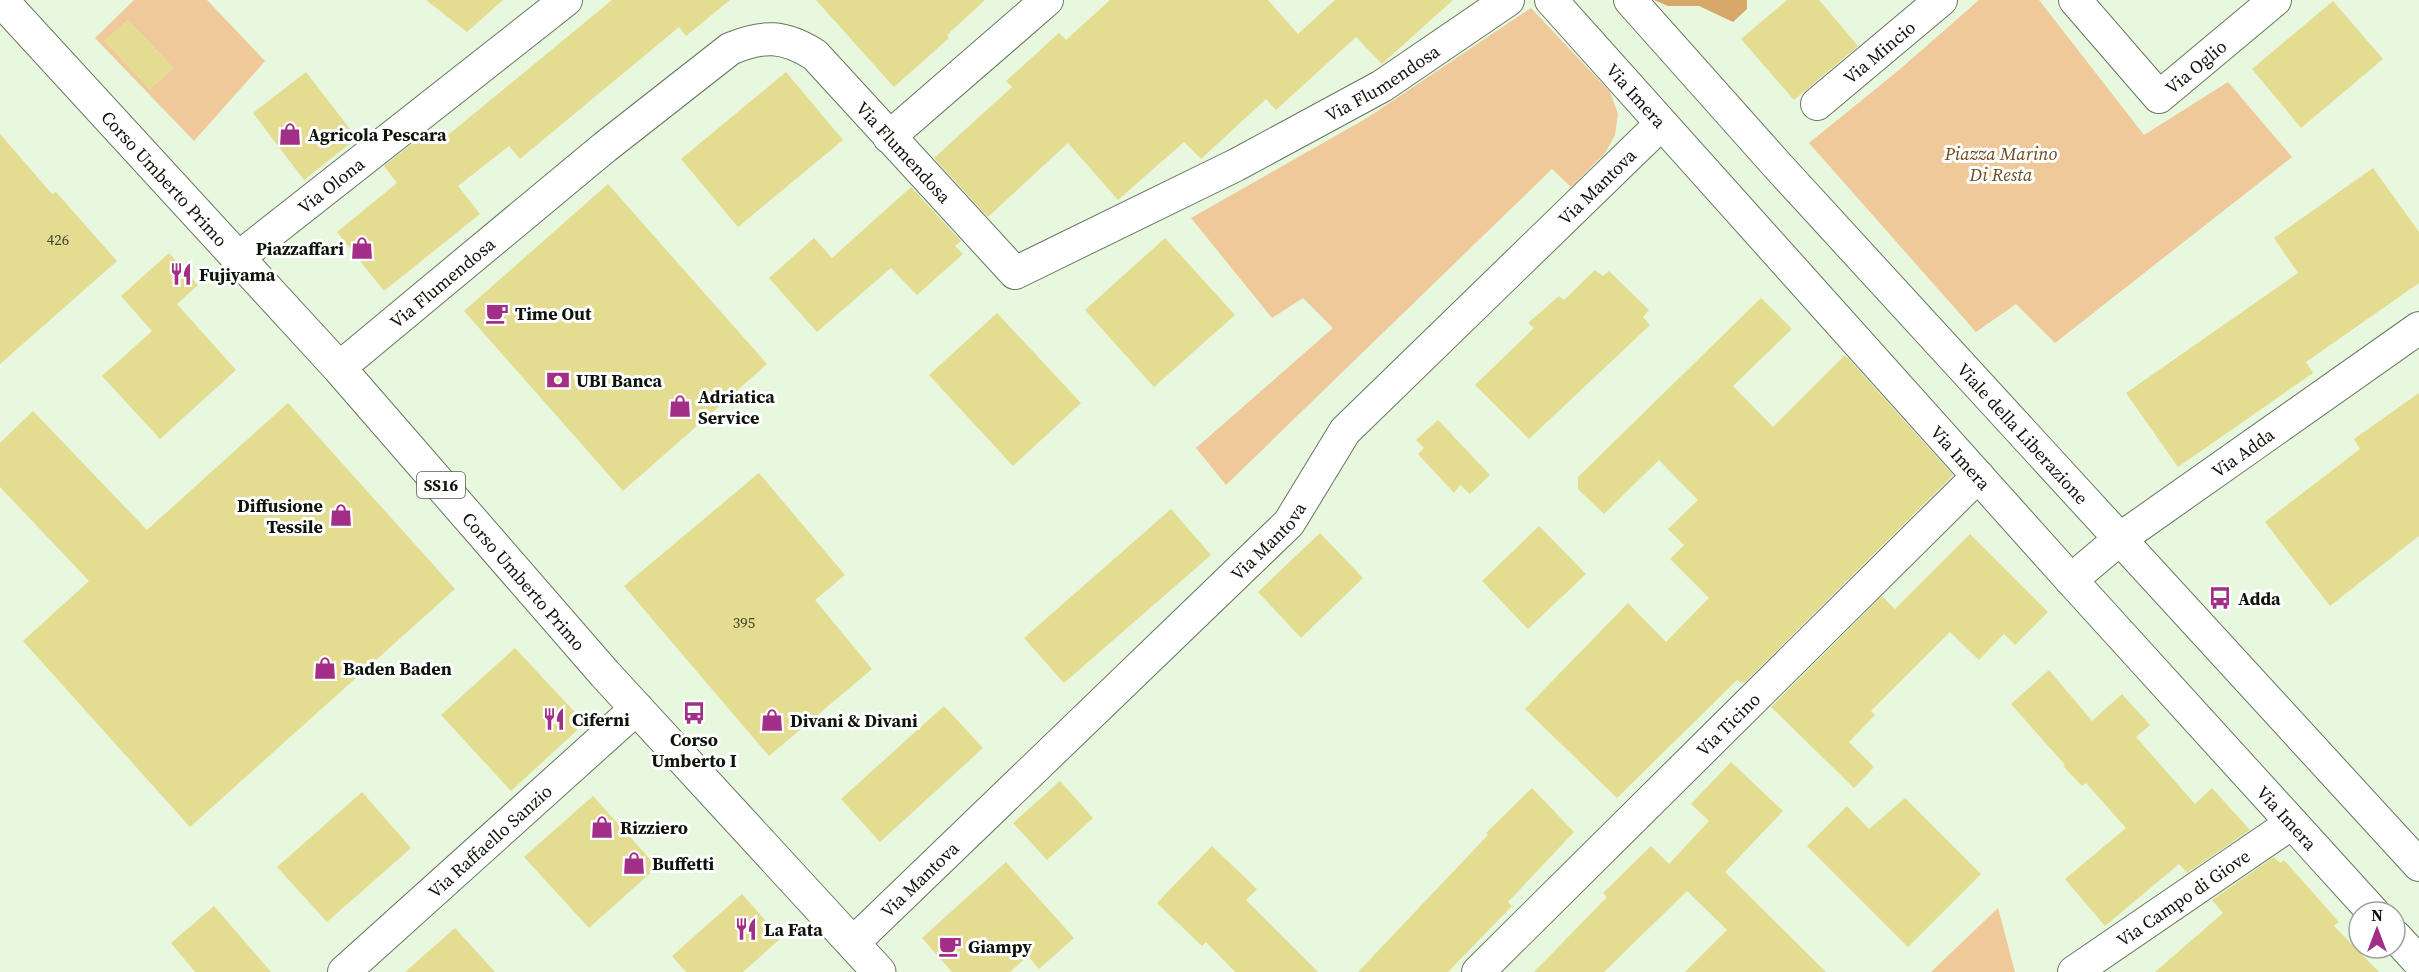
<svg xmlns="http://www.w3.org/2000/svg" width="2419" height="972" font-family="'Source Serif 4',serif">
<style>
.green{fill:#efc99a;fill-rule:evenodd}
.forest{fill:#d8a76a}
.building{fill:#e4dc90}
.lines{fill:none;stroke-linecap:round;stroke-linejoin:round}
.minor-casing{stroke:#67765f;stroke-width:34}
.primary-casing{stroke:#67765f;stroke-width:35}
.minor{stroke:#fff;stroke-width:32}
.primary{stroke:#fff;stroke-width:33}
.labels{text-anchor:middle;dominant-baseline:central;stroke-width:6;stroke-linejoin:round;paint-order:stroke}
.number-label{font-size:15px;fill:#44462c}
.shield{fill:#fff;stroke:#575a54;stroke-width:1.5}
.shield-label{font-size:16px;font-weight:bold;fill:#0f140b}
.street-label{font-size:18px;fill:#0f140b;stroke:#fff}
.poi-label{font-size:18px;font-weight:bold;fill:#0f140b;stroke:#fff;text-anchor:start}
.park-label{font-size:18px;font-style:italic;fill:#6b4a1c;stroke:#fff}
</style>
<rect width="100%" height="100%" fill="#e7f8de"/>
<!-- green -->
<path class="green" d="M134,0H207L265,61L194,141L95,38ZM128,20L173,68L150,89L105,41Z
M1979,0H2039L2144,135L2228,82L2292,157L2055,343L2016,304L1976,332L1809,143L1899,70Z
M1531,8L1610,92L1618,114L1615,135L1605,153L1571,187L1552,169L1226,485L1196,448L1333,328L1303,298L1272,318L1191,218L1367,118Z
M1998,908L2015,972H1931Z"/>
<!-- forest -->
<path class="forest" d="M1654,0H1747V9L1733,22L1699,6H1668Z"/>
<!-- building -->
<path class="building" d="M426,0H503L467,32Z
M612,0H730L686,36L679,27L520,159L509,146L458,186L480,214L384,291L337,232L397,183L384,166L432,128L442,140Z
M816,0H985L947,35L949,38L894,87Z
M1110,0H1268L1298,34L1335,0H1453L1382,64L1356,37L1276,110L1266,99L1201,159L1184,142L1118,200L1068,143L988,217L934,158L1012,87L1006,81L1059,33L1066,40Z
M1787,0H1819L1858,46L1794,100L1741,39Z
M2333,1L2383,59L2301,128L2252,69Z
M128,20L173,68L150,89L105,41Z
M306,72L357,138L304,180L253,113Z
M786,72L843,140L738,227L681,159Z
M0,134L52,194L56,192L117,261L0,364Z
M2373,168L2419,232V283L2306,362L2313,373L2178,467L2126,393L2298,273L2274,238Z
M608,184L767,364L623,491L464,311Z
M911,187L961,241L955,246L963,254L917,295L891,268L817,332L769,278L814,238L832,258Z
M1165,238L1235,315L1154,387L1085,310Z
M169,253L198,285L177,304L236,370L160,439L102,376L152,331L121,296Z
M1595,270L1603,276L1609,271L1649,310L1643,317L1650,325L1529,439L1475,385L1534,328L1528,323L1559,296L1564,300Z
M1761,298L1792,329L1733,386L1773,427L1845,355L1953,475L1745,682L1741,683L1737,680L1617,798L1525,709L1628,603L1666,642L1709,598L1670,559L1684,545L1668,529L1698,500L1659,460L1604,514L1578,489V477Z
M997,313L1081,403L1013,466L929,375Z
M2419,393V536L2330,606L2265,522L2360,449L2354,439Z
M288,403L455,589L190,827L23,641L89,581L0,487V443L33,411L147,530Z
M1438,420L1490,475L1470,494L1460,485L1454,493L1418,454L1424,448L1416,440Z
M759,473L845,575L815,600L872,669L769,756L624,586Z
M1171,509L1211,555L1064,683L1024,638Z
M1539,526L1586,574L1528,629L1482,581Z
M1320,533L1363,578L1301,638L1258,592Z
M1970,534L2048,612L2015,645L2004,634L1979,660L1950,632L1871,711L1875,715L1849,742L1874,767L1854,788L1771,707L1882,596L1895,609Z
M515,648L585,723L511,791L441,715Z
M2049,670L2092,721L2122,694L2150,725L2136,737L2195,804L2212,788L2250,830L2187,873L2179,864L2105,926L2065,879L2126,828L2086,783L2082,786L2063,766L2065,765L2011,704Z
M944,706L983,748L880,842L841,799Z
M1731,762L1783,811L1725,872L1826,972H1685L1727,930L1687,891L1604,972H1534L1607,897L1603,893L1651,846L1669,864L1709,821L1691,804Z
M1060,781L1093,818L1047,860L1013,823Z
M1532,788L1574,832L1508,902L1512,906L1448,972H1358L1488,835L1486,833Z
M362,792L411,848L327,922L277,867Z
M593,796L657,867L589,928L524,857Z
M1905,798L1981,874L1908,947L1807,846L1847,806L1869,829Z
M1212,846L1257,889L1246,900L1318,972H1235L1206,942L1202,946L1157,903Z
M2274,857L2280,863L2284,860L2339,922L2334,926L2379,972H2155L2223,913L2212,900Z
M1006,862L1074,938L1039,969L1028,956L1010,972H952L922,938Z
M742,894L781,938L743,972H686L672,956Z
M214,906L271,972H195L171,943Z
M455,928L495,972H405Z"/>
<g class="lines">
<!-- minor casing -->
<g class="minor-casing">
<g id="minor">
<path id="s1" d="M1551,0L2071,580L2373,912"/>
<path id="s2" d="M1630,0L1777,165L2419,865"/>
<path id="s3" d="M2075,0L2159,97L2275,0"/>
<path id="s4" d="M1817,104L1941,0"/>
<path d="M889,137L1047,0"/>
<path id="s5" d="M238,258L566,0"/>
<path id="s6" d="M339,368L605,147L730,49C763,35 784,35 815,55L1015,273L1236,165L1382,86L1508,0"/>
<path id="s7" d="M2071,580L2121,538L2419,328"/>
<path d="M2395,936L2419,962"/>
<path id="s8" d="M853,943L1289,523L1345,431L1661,124"/>
<path id="s9" d="M344,972L637,708"/>
<path id="s10" d="M1478,972L1978,476"/>
<path id="s11" d="M2074,972L2292,823"/>
</g>
</g>
<!-- primary casing -->
<g class="primary-casing">
<g id="primary">
<path id="s12" d="M1,0L339,368L605,674L879,972"/>
</g>
</g>
<!-- minor -->
<use href="#minor" class="minor"/>
<!-- primary -->
<use href="#primary" class="primary"/>
</g>
<!-- icons -->
<defs>
<g id="shop-bare" transform="scale(1.8)"><path d="M-5-2.5h2.3a2.7 3.5 0 0 1 5.4 0H5L5.5 6h-11ZM-1.5-2.5h3a1.5 2.3 0 0 0-3 0Z" fill="#a32e87" stroke="#fff" stroke-width="2.5" paint-order="stroke"/></g>
<g id="restaurant-bare" transform="scale(1.8)"><path d="M-5-6h1v4h1v-4h1v4h1v-4h1v5L-1.5 .5V6h-2V.5L-5-1ZM5-6V6H3V1.5H1.5Q1.5-4 5-6Z" fill="#a32e87" stroke="#fff" stroke-width="2.5" paint-order="stroke"/></g>
<g id="cafe-bare" transform="scale(1.8)"><path d="M-5.5-4.5H6V0H3Q3 3.5 0 3.5H-2.5Q-5.5 3.5-5.5 0ZM3-3.2v2h1.7v-2ZM-6 4.5H4V6H-6Z" fill="#a32e87" stroke="#fff" stroke-width="2.5" paint-order="stroke"/></g>
<g id="bank-bare" transform="scale(1.8)"><path d="M-6-4H6V4H-6ZM0-2.3a2.3 2.3 0 1 0 0 4.6a2.3 2.3 0 1 0 0-4.6Z" fill="#a32e87" stroke="#fff" stroke-width="2.5" paint-order="stroke"/></g>
<g id="bus-bare" transform="scale(1.8)"><path d="M-5-6H5V4H4V6H2V4H-2V6H-4V4H-5ZM-3.5-4V0h7V-4ZM-3.5 1.2v1.5H-2V1.2ZM2 1.2v1.5H3.5V1.2Z" fill="#a32e87" stroke="#fff" stroke-width="2.5" paint-order="stroke"/></g>
</defs>
<g fill-rule="evenodd">
<use href="#shop-bare" x="290" y="134"/>
<use href="#shop-bare" x="362" y="248"/>
<use href="#restaurant-bare" x="181" y="274"/>
<use href="#cafe-bare" x="497" y="313"/>
<use href="#bank-bare" x="558" y="380"/>
<use href="#shop-bare" x="680" y="406"/>
<use href="#shop-bare" x="341" y="515"/>
<use href="#bus-bare" x="2220" y="598"/>
<use href="#shop-bare" x="325" y="668"/>
<use href="#bus-bare" x="694" y="713"/>
<use href="#restaurant-bare" x="554" y="719"/>
<use href="#shop-bare" x="772" y="720"/>
<use href="#shop-bare" x="602" y="827"/>
<use href="#shop-bare" x="634" y="863"/>
<use href="#restaurant-bare" x="746" y="929"/>
<use href="#cafe-bare" x="950" y="946"/>
</g>
<g class="labels">
<!-- number labels -->
<g class="number-label">
<text x="58" y="239">426</text>
<text x="744" y="622">395</text>
</g>
<!-- shield labels -->
<rect class="shield" x="417" y="472" width="48" height="26" rx="4.5"/>
<g class="shield-label">
<text x="441" y="485">SS16</text>
</g>
<!-- street labels -->
<g class="street-label">
<text stroke="none"><textPath href="#s4" startOffset="81">Via Mincio</textPath></text>
<text stroke="none"><textPath href="#s3" startOffset="176">Via Oglio</textPath></text>
<text stroke="none"><textPath href="#s6" startOffset="1304">Via Flumendosa</textPath></text>
<text stroke="none"><textPath href="#s1" startOffset="128">Via Imera</textPath></text>
<text stroke="none"><textPath href="#s6" startOffset="726">Via Flumendosa</textPath></text>
<text stroke="none"><textPath href="#s12" startOffset="242">Corso Umberto Primo</textPath></text>
<text stroke="none"><textPath href="#s5" startOffset="118">Via Olona</textPath></text>
<text stroke="none"><textPath href="#s8" startOffset="1064">Via Mantova</textPath></text>
<text stroke="none"><textPath href="#s6" startOffset="134">Via Flumendosa</textPath></text>
<text stroke="none"><textPath href="#s2" startOffset="585">Viale della Liberazione</textPath></text>
<text stroke="none"><textPath href="#s7" startOffset="214">Via Adda</textPath></text>
<text stroke="none"><textPath href="#s1" startOffset="614">Via Imera</textPath></text>
<text stroke="none"><textPath href="#s8" startOffset="578">Via Mantova</textPath></text>
<text stroke="none"><textPath href="#s12" startOffset="782">Corso Umberto Primo</textPath></text>
<text stroke="none"><textPath href="#s10" startOffset="352">Via Ticino</textPath></text>
<text stroke="none"><textPath href="#s1" startOffset="1100">Via Imera</textPath></text>
<text stroke="none"><textPath href="#s9" startOffset="196">Via Raffaello Sanzio</textPath></text>
<text stroke="none"><textPath href="#s8" startOffset="92">Via Mantova</textPath></text>
<text stroke="none"><textPath href="#s11" startOffset="132">Via Campo di Giove</textPath></text>
</g>
<!-- poi labels -->
<g class="poi-label">
<text x="308" y="134">Agricola Pescara</text>
<text x="344" y="248" text-anchor="end">Piazzaffari</text>
<text x="199" y="274">Fujiyama</text>
<text x="515" y="313">Time Out</text>
<text x="576" y="380">UBI Banca</text>
<text x="698" y="396">Adriatica<tspan x="698" dy="21">Service</tspan></text>
<text x="323" y="505" text-anchor="end">Diffusione<tspan x="323" dy="21">Tessile</tspan></text>
<text x="2238" y="598">Adda</text>
<text x="343" y="668">Baden Baden</text>
<text x="572" y="719">Ciferni</text>
<text x="790" y="720">Divani &amp; Divani</text>
<text x="694" y="739" text-anchor="middle">Corso<tspan x="694" dy="21">Umberto I</tspan></text>
<text x="620" y="827">Rizziero</text>
<text x="652" y="863">Buffetti</text>
<text x="764" y="929">La Fata</text>
<text x="968" y="946">Giampy</text>
</g>
<!-- park labels -->
<g class="park-label">
<text x="2001" y="153">Piazza Marino<tspan x="2001" dy="21">Di Resta</tspan></text>
</g>
</g>
<!-- north arrow -->
<g transform="translate(2377 930)"><circle r="28" fill="#ffffff" stroke="#9fa19d" stroke-width="1.5"/>
<path d="M0-4.5L10 22L0 15L-10 22Z" fill="#a32e87"/>
<text y="-9" font-size="16" font-weight="bold" text-anchor="middle" fill="#0f140b">N</text>
</g>
</svg>
